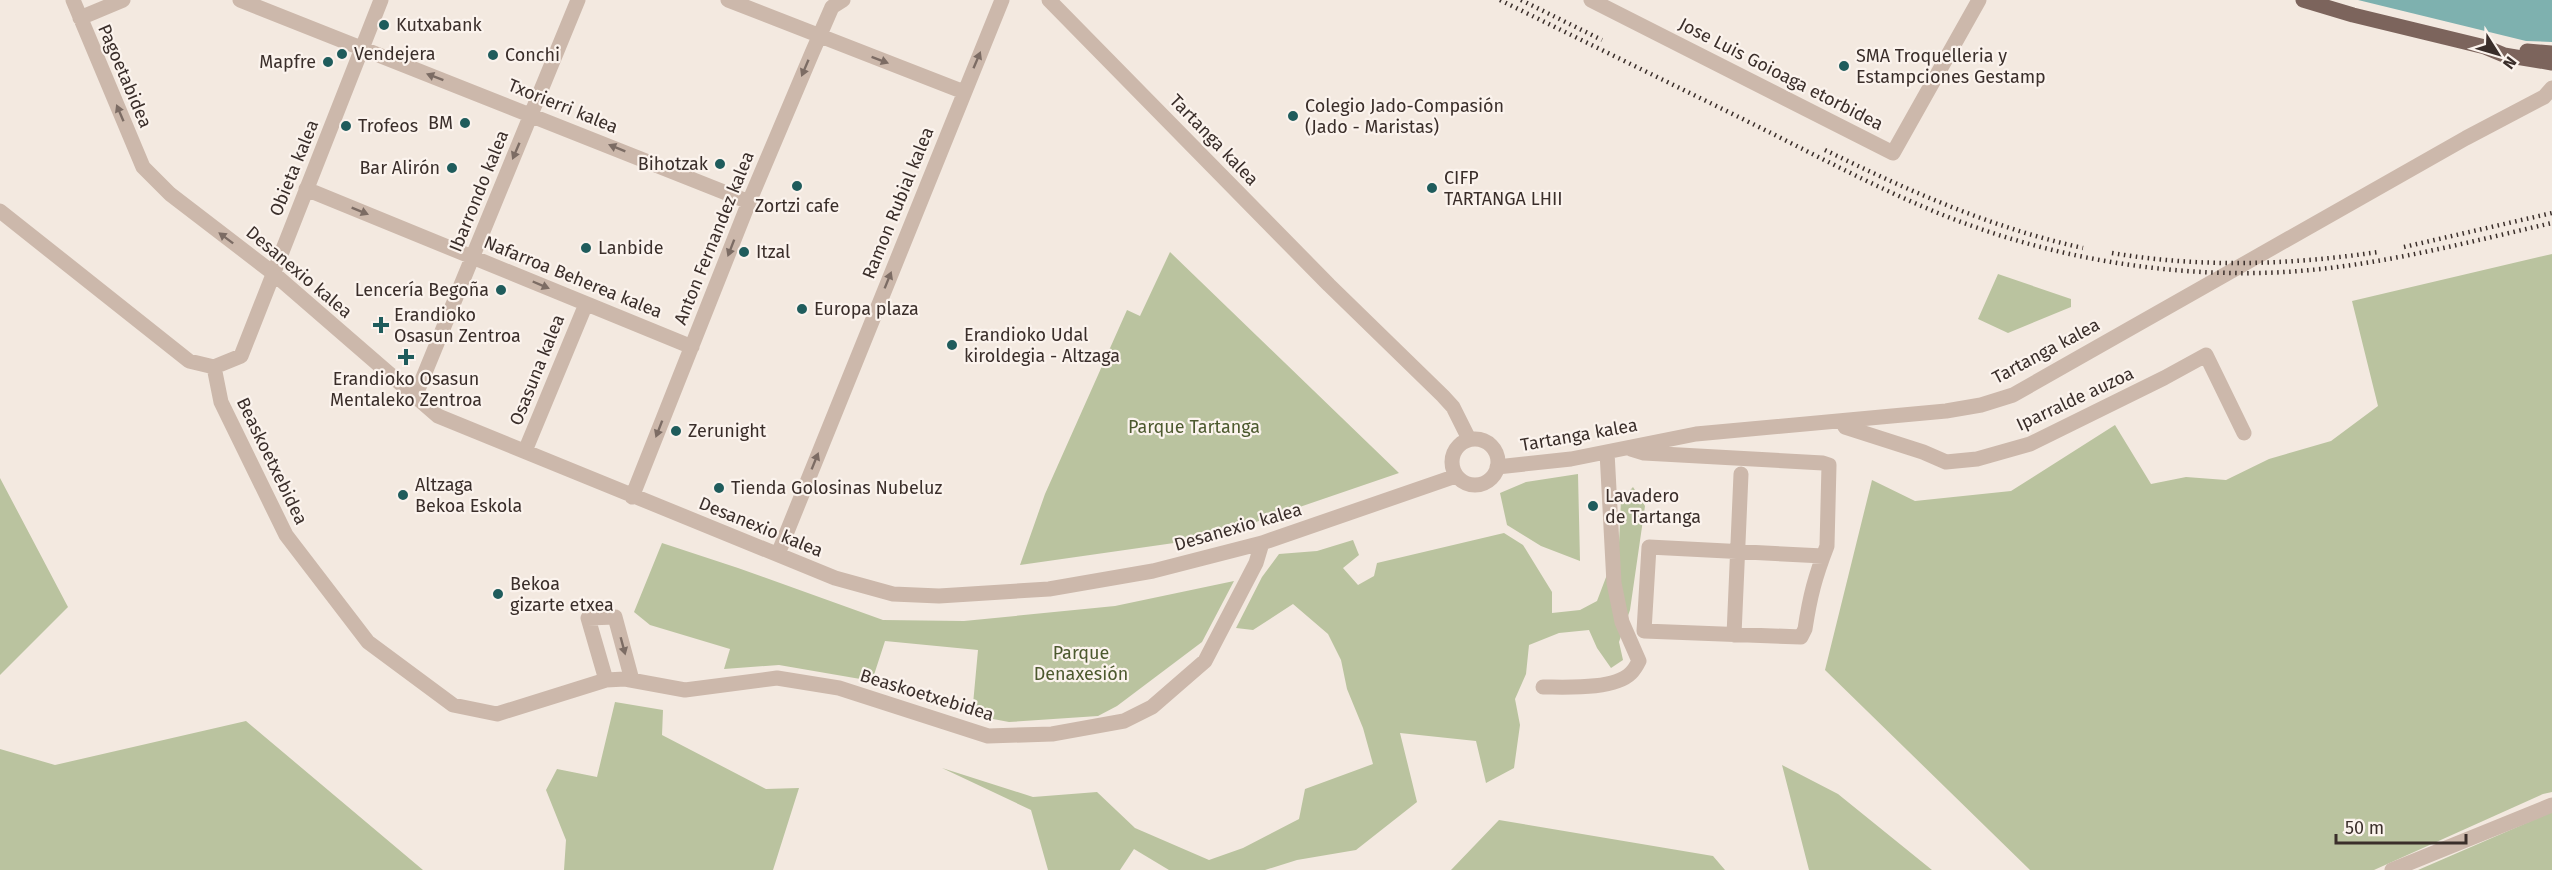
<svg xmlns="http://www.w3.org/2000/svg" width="2552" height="870" font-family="'Fira Sans',sans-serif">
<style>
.green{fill:#bac39f}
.water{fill:#7eb1af}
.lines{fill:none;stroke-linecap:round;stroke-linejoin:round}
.minor{stroke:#ccb8ab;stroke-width:15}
.major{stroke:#7c645c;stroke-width:15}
.rail{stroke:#3a2e2a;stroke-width:4.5;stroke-dasharray:1.5 4.5;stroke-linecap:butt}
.oneway{fill:#7c6c64}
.poi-dot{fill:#1f5c5c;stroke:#fbf3ed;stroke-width:2}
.labels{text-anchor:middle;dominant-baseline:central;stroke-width:4.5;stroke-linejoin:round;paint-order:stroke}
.poi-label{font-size:18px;fill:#3a2e2a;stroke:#fbf3ed;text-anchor:start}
.street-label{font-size:18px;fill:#3a2e2a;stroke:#fbf3ed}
.park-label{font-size:18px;fill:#4c592e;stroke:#fbf3ed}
</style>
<rect width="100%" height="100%" fill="#f3e9e0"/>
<!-- green -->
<path class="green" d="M1170,252L1399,473L1209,538L1020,565L1045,494L1127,310L1140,316Z
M2552,254V792L2543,794L2374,870H2030L1825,670L1872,480L1915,501L2011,491L2115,425L2151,484L2186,477L2226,480L2269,459L2331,441L2378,406L2352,301Z
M1998,274L2071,299V307L2008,333L1978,319Z
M1578,474L1580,561L1541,546L1507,525L1500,493L1526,482Z
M0,478L68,607L0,675Z
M1633,487L1645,506L1630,610L1619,642L1623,660L1611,668L1597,648L1589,630L1559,633L1529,645L1526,674L1515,699L1520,725L1514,768L1486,783L1476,741L1400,733L1417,802L1356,850L1297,860L1265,870H1169L1134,849L1120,870H1048L1031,810L942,768L1033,797L1097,792L1135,828L1209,860L1243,848L1299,819L1305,789L1373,764L1363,728L1347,689L1341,660L1328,634L1293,604L1253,630L1236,628L1262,577L1279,554L1317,551L1353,540L1359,555L1343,568L1358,585L1374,576L1377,563L1504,533L1523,545L1552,592V613L1580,610L1597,601L1619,543L1621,500Z
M662,543L738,568L883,620L964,621L1115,606L1234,581L1202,642L1117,706L1098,716L1009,722L972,715L978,650L885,641L872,681L779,665L724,669L730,649L650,625L634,612Z
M615,702L663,710L662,735L766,789L799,788L773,870H564L566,840L546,790L557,769L597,777Z
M246,721L423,870H0V749L55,765Z
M1782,765L1838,794L1932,870H1809Z
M2552,812V870H2418Z
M1499,820L1713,856L1725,870H1451Z"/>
<!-- water -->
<path class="water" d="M2358,0H2552V42L2526,41Z"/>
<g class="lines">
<!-- minor -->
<path class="minor" d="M73,0L143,167L170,194L273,273L438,416L835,578L893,594L939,596L1049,589L1153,571L1262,543L1456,476
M240,0L749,202
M728,0L964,92
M1049,0L1329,285L1443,396L1453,407L1469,439
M1591,0L1893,153L1979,0
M80,18L123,0
M306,189L692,347
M0,211L189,361L214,367
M214,367L221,402L286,535L368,642L453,705L497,714L606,680L625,679L685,690L777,678L839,688L988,736L1052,734L1124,721L1152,707L1205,661L1256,563L1262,543
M214,367L241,356L381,0
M415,397L578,0
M1842,421L1845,427L1923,452L1946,462L1977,459L2030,444L2164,378L2206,355L2244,433
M1452 462a23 23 0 1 1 46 0a23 23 0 1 1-46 0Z
M1631,449L1644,453L1823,463L1829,465L1827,546C1815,577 1810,596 1805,629L1801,637L1644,631L1649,547L1823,556
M525,451L586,304
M1497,467L1571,459L1696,434L1946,411L1981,405L2013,395L2466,138L2544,97L2552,88
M632,497L749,202L812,53L832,7L843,0
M778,554L1002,0
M1734,635L1741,474
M606,680L588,618L615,617L632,680
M1543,687C1566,687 1614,690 1631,673C1634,670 1637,665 1639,661L1622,622L1614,583L1607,452
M2392,870L2552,805"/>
<!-- major -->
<path class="major" d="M2303,0L2353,15L2485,47L2504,55L2552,63
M2527,51L2552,53"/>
<!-- rail -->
<path class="rail" d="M1500,0C1587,43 1674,85 1761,128C1821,158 1881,190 1943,215C2043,255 2152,275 2260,273C2359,271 2456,245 2552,223
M1521,0L1602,40
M1825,150C1909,191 1992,228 2083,248
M2404,247L2552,213
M2112,253C2200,268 2290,265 2378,252"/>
</g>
<!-- one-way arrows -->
<defs><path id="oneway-solid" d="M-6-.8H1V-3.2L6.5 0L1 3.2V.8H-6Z" transform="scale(1.5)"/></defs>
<g class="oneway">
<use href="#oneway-solid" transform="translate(880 60) rotate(21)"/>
<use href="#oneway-solid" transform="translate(977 60) rotate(-67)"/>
<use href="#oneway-solid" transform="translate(805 68) rotate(113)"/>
<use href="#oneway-solid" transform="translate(435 77) rotate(-159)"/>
<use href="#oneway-solid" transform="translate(120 113) rotate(-113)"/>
<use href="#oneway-solid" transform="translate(617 148) rotate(-158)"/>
<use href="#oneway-solid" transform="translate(516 151) rotate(113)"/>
<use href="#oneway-solid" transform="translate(360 211) rotate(22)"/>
<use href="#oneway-solid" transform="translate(226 238) rotate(-143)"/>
<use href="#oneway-solid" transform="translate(731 248) rotate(111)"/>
<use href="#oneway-solid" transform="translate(888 280) rotate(-68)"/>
<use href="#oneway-solid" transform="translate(541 285) rotate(23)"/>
<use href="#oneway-solid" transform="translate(659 429) rotate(111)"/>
<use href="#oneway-solid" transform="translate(815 461) rotate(-68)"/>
<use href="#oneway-solid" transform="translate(623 646) rotate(75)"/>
</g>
<!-- markers -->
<g class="poi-dot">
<circle cx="384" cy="25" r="6"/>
<circle cx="342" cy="54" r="6"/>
<circle cx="493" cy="55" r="6"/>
<circle cx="328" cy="62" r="6"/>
<circle cx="1844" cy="66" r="6"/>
<circle cx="1293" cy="116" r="6"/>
<circle cx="465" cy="123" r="6"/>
<circle cx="346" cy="126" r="6"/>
<circle cx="720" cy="164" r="6"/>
<circle cx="452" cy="168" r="6"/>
<circle cx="797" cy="186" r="6"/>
<circle cx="1432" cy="188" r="6"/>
<circle cx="586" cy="248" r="6"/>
<circle cx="744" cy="252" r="6"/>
<circle cx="501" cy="290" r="6"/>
<circle cx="802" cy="309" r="6"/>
<path d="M378 316h6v6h6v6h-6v6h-6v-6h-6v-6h6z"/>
<circle cx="952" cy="345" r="6"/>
<path d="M403 348h6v6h6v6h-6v6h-6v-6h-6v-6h6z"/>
<circle cx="676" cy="431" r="6"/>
<circle cx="719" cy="488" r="6"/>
<circle cx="403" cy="495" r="6"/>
<circle cx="1593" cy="506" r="6"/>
<circle cx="498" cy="594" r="6"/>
</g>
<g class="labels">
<!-- poi labels -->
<g class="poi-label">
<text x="396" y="25">Kutxabank</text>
<text x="354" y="54">Vendejera</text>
<text x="505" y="55">Conchi</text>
<text x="1856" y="56">SMA Troquelleria y<tspan x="1856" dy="21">Estampciones Gestamp</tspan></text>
<text x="316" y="62" text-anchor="end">Mapfre</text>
<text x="1305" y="106">Colegio Jado-Compasión<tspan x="1305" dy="21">(Jado - Maristas)</tspan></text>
<text x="453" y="123" text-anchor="end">BM</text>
<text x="358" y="126">Trofeos</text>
<text x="708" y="164" text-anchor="end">Bihotzak</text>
<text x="440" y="168" text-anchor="end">Bar Alirón</text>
<text x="1444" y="178">CIFP<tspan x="1444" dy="21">TARTANGA LHII</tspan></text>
<text x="797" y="206" text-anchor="middle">Zortzi cafe</text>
<text x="598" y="248">Lanbide</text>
<text x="756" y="252">Itzal</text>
<text x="489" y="290" text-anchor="end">Lencería Begoña</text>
<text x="814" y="309">Europa plaza</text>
<text x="394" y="315">Erandioko<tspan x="394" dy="21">Osasun Zentroa</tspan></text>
<text x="964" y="335">Erandioko Udal<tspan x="964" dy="21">kiroldegia - Altzaga</tspan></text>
<text x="406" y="379" text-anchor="middle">Erandioko Osasun<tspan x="406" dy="21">Mentaleko Zentroa</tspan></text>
<text x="688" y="431">Zerunight</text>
<text x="415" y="485">Altzaga<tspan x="415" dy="21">Bekoa Eskola</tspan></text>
<text x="731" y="488">Tienda Golosinas Nubeluz</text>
<text x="1605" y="496">Lavadero<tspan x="1605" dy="21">de Tartanga</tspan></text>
<text x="510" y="584">Bekoa<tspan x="510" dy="21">gizarte etxea</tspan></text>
</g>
<!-- street labels -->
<g class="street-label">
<text transform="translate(1781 74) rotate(27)">Jose Luis Goioaga etorbidea</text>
<text transform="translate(125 76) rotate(67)">Pagoetabidea</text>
<text transform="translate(563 106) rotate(22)">Txorierri kalea</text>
<text transform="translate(1214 140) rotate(46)">Tartanga kalea</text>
<text transform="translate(294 168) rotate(-68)">Obieta kalea</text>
<text transform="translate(479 191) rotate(-68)">Ibarrondo kalea</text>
<text transform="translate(898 203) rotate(-68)">Ramon Rubial kalea</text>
<text transform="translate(714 238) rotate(-68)">Anton Fernandez kalea</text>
<text transform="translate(299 272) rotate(40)">Desanexio kalea</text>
<text transform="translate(573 277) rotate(22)">Nafarroa Beherea kalea</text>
<text transform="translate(2046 351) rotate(-28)">Tartanga kalea</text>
<text transform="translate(537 370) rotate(-68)">Osasuna kalea</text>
<text transform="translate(2075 399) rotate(-25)">Iparralde auzoa</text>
<text transform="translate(1579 435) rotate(-10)">Tartanga kalea</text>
<text transform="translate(272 461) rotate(64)">Beaskoetxebidea</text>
<text transform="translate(761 527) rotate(22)">Desanexio kalea</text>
<text transform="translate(1238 527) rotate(-16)">Desanexio kalea</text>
<text transform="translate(927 695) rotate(17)">Beaskoetxebidea</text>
</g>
<!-- park labels -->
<g class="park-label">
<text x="1194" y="427">Parque Tartanga</text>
<text x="1081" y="653">Parque<tspan x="1081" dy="21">Denaxesión</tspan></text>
</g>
</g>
<!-- north arrow -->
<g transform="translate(2498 54) rotate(127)" stroke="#fbf3ed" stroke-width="4.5" paint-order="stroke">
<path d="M0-4.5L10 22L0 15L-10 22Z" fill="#3a2e2a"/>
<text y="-9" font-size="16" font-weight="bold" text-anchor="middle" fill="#3a2e2a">N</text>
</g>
<!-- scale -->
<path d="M2336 834v9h130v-9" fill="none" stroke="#3a2e2a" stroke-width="3"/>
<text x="2345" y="834" font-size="18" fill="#3a2e2a" stroke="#fbf3ed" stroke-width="4.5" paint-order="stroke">50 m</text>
</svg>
